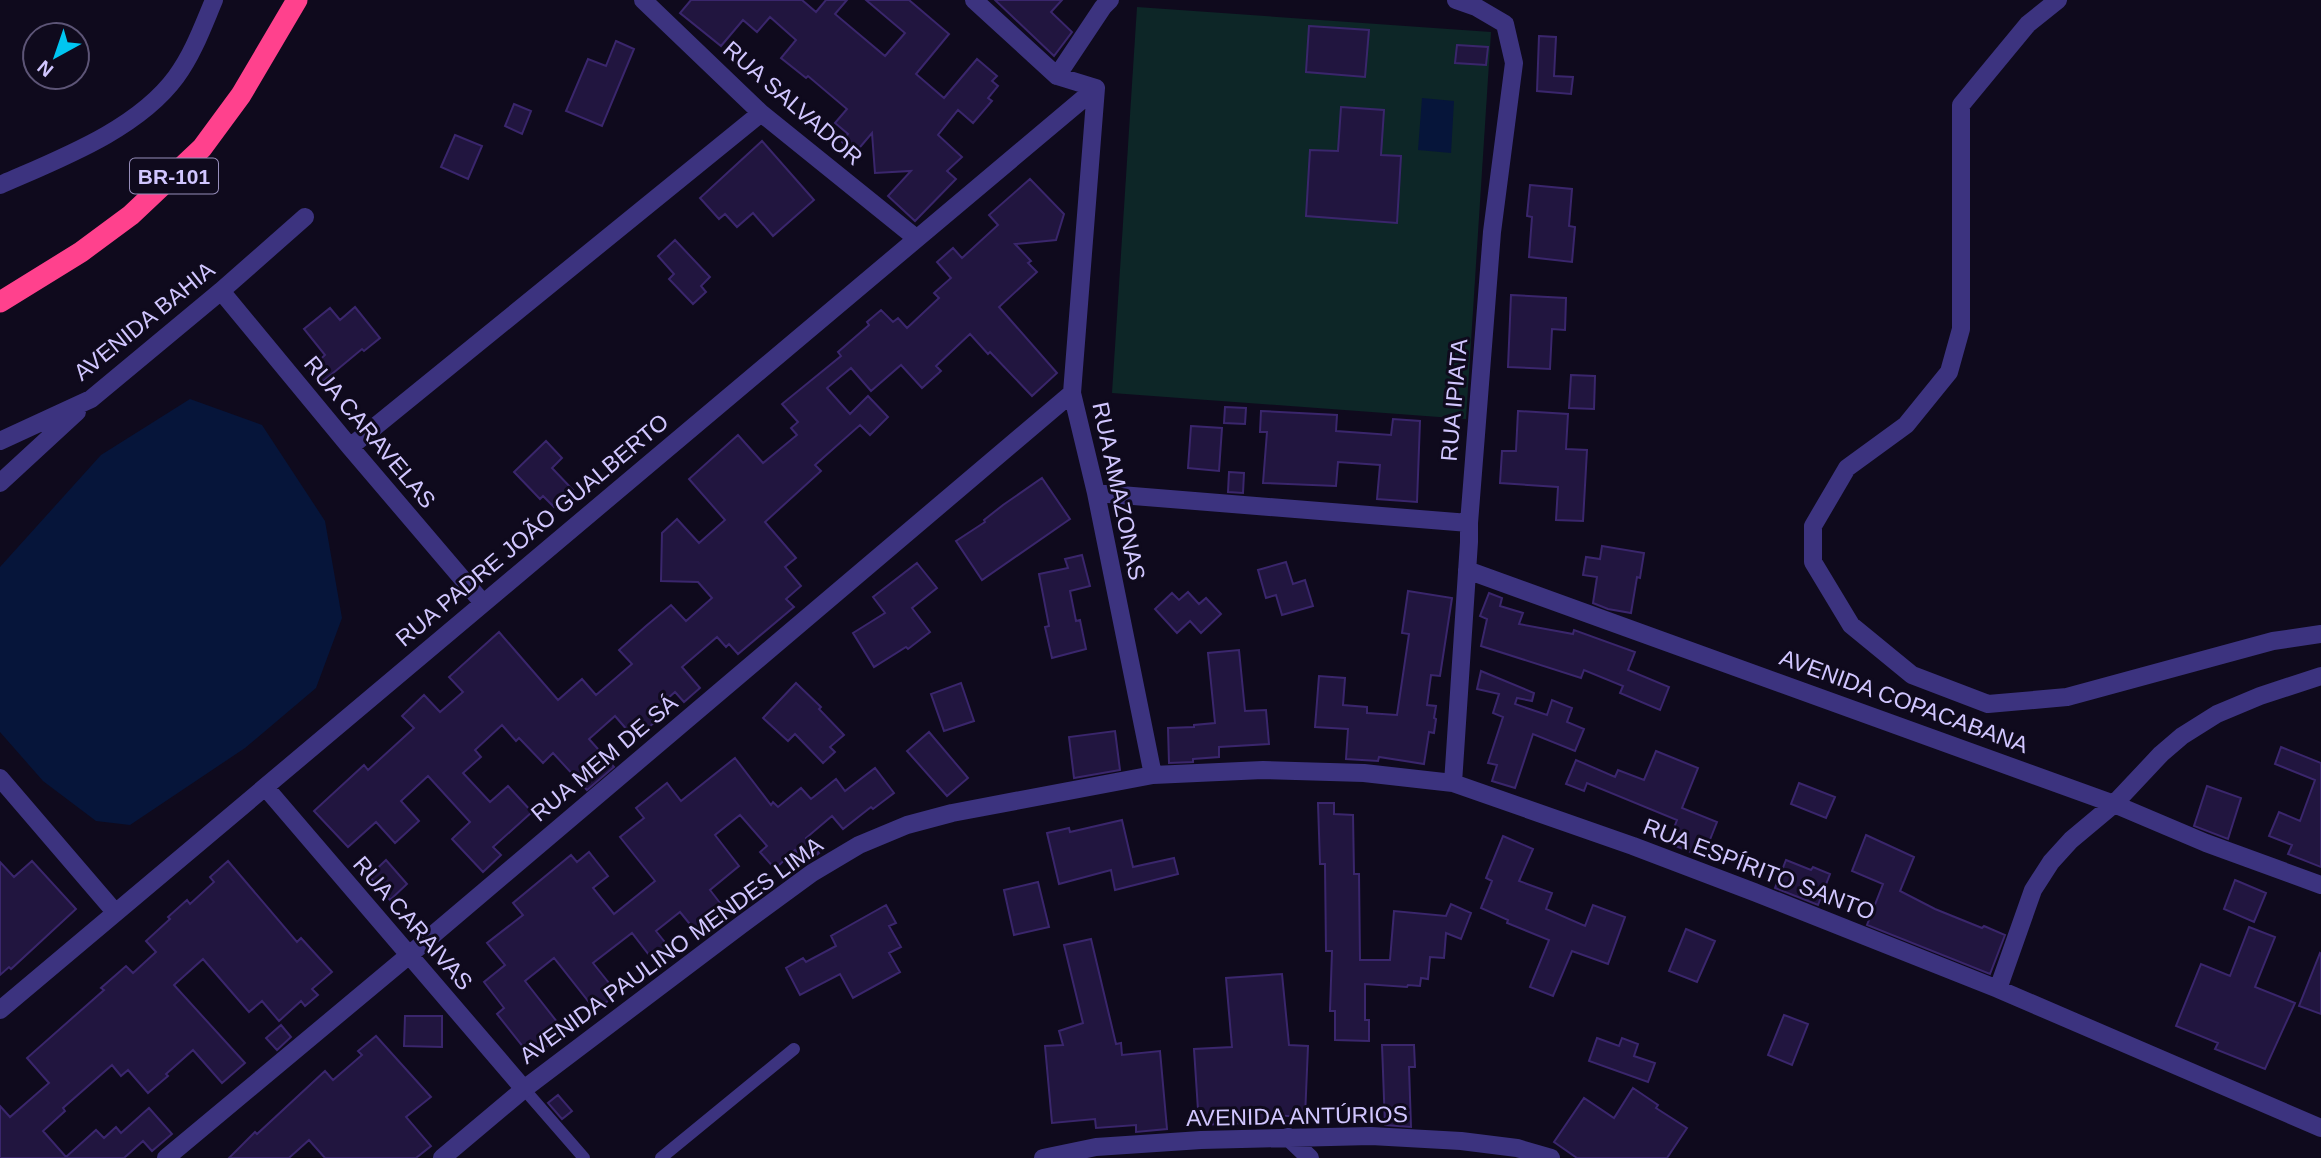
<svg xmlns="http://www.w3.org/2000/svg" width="2321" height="1158" font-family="Helvetica,sans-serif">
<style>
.green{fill:#0d2627}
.water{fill:#06153a}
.building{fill:#21153f;stroke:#3a266c;stroke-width:2}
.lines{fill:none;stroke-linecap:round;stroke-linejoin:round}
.lane{stroke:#3c337f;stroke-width:12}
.street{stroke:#3c337f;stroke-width:18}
.highway{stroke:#ff418d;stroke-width:21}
.labels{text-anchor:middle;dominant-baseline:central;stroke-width:6;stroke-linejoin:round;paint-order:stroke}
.shield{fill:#0f0a1d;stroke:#978ebb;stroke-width:2}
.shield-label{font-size:21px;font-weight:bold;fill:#d1c6ff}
.street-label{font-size:23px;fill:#d1c6ff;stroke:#0f0a1d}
</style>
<rect width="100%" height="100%" fill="#0f0a1d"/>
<!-- green -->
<path class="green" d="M1137,7L1491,32L1466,419L1112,393Z"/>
<!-- water -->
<path class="water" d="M1422,98L1454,101L1451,153L1418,150Z
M190,399L262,425L325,521L342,618L316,688L245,748L130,825L96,821L43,781L0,732V567L101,455Z"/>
<!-- building -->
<path class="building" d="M691,0H802L816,12L826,0H847L835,14L885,56L905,33L866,0H909L949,34L916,74L944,98L977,59L997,76L992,81L998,86L988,98L992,101L973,123L958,110L938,135L962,157L947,171L956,179L915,221L888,196L911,171L875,173L872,133L855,153L842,142L848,134L835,123L847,109L808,76L806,78L781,58L796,40L770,17L757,32L743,20L721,46L680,13Z
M995,0H1062L1051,12L1072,32L1054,56Z
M1309,26L1369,30L1365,77L1306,72Z
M1539,36L1556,37L1554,76L1573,77L1571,94L1537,91Z
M616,41L634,49L602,126L566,111L588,59L606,66Z
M1457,45L1488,47L1486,65L1455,63Z
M514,104L531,111L522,134L505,126Z
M1341,107L1384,110L1381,155L1401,156L1397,223L1306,216L1310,150L1338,151Z
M455,135L482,146L468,179L441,167Z
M762,141L814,200L773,236L753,213L737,227L725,214L719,219L700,198Z
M1030,179L1064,214L1056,240L1015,244L1031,261L1028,263L1037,272L999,307L1057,373L1032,396L990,352L988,354L970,334L936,366L941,371L922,388L901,365L871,391L851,368L827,388L850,414L868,396L888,417L870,435L860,425L815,465L821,471L765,522L796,558L785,567L801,586L786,599L794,607L738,654L729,644L726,647L717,637L682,667L700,688L684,702L675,692L649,715L655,722L635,739L615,716L589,739L614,767L587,790L553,753L543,763L519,738L516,741L502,725L475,750L481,757L463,773L490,802L508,786L532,812L493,847L501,855L483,872L452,839L470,822L428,776L401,801L419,821L395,843L376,822L348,847L314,811L364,765L368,770L414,728L402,716L424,695L440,712L463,692L449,677L499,632L558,700L582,679L596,695L632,664L619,650L646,626L671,605L686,621L712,598L698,582L661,581L662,533L677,519L699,543L725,520L689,479L738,435L763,463L797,435L791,428L798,422L782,404L841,356L838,352L869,325L867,322L881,310L893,322L898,318L907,328L939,298L934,293L951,278L937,262L953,248L962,258L998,225L989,215Z
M1530,185L1572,189L1569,226L1575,227L1572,262L1529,257L1532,217L1527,216Z
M675,240L710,277L701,286L706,292L693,304L669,279L674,274L658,256Z
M1511,295L1566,298L1565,330L1552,329L1550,369L1508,367Z
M355,307L380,338L364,351L362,349L321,383L310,369L325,355L304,329L330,308L340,320Z
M1571,375L1595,376L1594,409L1569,408Z
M1225,407L1246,408L1245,424L1224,423Z
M1261,411L1337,415L1336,431L1391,435L1393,419L1420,421L1417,502L1377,499L1380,465L1338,462L1336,486L1263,483L1267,432H1260Z
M1518,411L1568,414L1566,449L1587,450L1583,521L1556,520L1558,487L1500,483L1502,451H1516Z
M1191,426L1222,428L1219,471L1188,468Z
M546,441L562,458L552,468L573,490L554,507L543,496L540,499L514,472Z
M1229,472L1244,473L1243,493L1228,492Z
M1042,478L1070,519L982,580L956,541L985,522L984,520L1003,505Z
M1602,546L1644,553L1640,578L1637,577L1631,613L1608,609L1593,603L1597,577L1583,575L1586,557L1600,559Z
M1082,555L1090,586L1070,591L1076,621L1080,620L1086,649L1052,658L1045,627L1049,626L1039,574L1068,568L1065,559Z
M1286,562L1293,584L1305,580L1313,606L1282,615L1276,595L1266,598L1258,570Z
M917,563L937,588L912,608L930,632L908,649L906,647L874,667L853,633L885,613L873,597Z
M1408,591L1452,598L1440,676L1431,675L1427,705L1436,706L1434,718L1436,719L1434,733L1429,732L1424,764L1379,757L1378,761L1346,759L1348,729L1315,727L1319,676L1345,678L1343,705L1367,707V713L1397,715L1409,634L1402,633Z
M1188,592L1199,604L1206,598L1221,614L1201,633L1190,621L1177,633L1155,609L1172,593L1179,600Z
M1489,593L1502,598L1500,606L1523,613L1519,624L1573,634L1574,630L1635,652L1628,670L1669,687L1660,710L1620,693L1623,686L1584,670L1581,678L1481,646L1487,619L1480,616Z
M1239,650L1245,711L1266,710L1269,744L1219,747V757L1193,759V762L1169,763L1168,728L1194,727V725L1215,723L1208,653Z
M1481,671L1534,693L1532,701L1517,698L1515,704L1547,715L1552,700L1572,708L1567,722L1584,729L1575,751L1533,734L1515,788L1492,781L1497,765L1488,763L1503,717L1493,713L1499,694L1477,689Z
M796,683L821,707L819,709L844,735L830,747L835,752L823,763L795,734L788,741L763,718Z
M961,683L974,721L944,731L931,694Z
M1115,731L1120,770L1074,778L1069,737Z
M929,732L968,778L947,796L907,751Z
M2281,747L2321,763V867L2288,854L2292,845L2269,836L2279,812L2300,821L2315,780L2275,764Z
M1656,751L1698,768L1682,808L1717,822L1703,857L1668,843L1677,820L1587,783L1584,791L1566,784L1576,760L1615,777L1618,770L1644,780Z
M735,758L771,805L773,802L778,807L801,788L811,799L836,779L845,791L875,768L894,793L873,809L871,807L843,829L832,816L806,838L819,853L806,863L795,850L775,869L760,852L767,846L740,815L715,835L739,866L710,890L727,912L698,934L680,912L656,931L672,951L656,964L632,933L593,963L617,993L596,1011L554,958L525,981L565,1032L532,1058L497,1014L504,1008L484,982L505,965L487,943L523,915L513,903L571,855L577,862L589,852L608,876L593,888L614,914L655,881L620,837L644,818L636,808L667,783L681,801Z
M1799,783L1835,797L1826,818L1791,804Z
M2207,786L2241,798L2228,839L2194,826Z
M1318,803H1334V814L1353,815L1354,874H1359L1360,960H1390L1394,911L1446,916L1451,904L1471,913L1461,939L1446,933L1444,958L1430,957L1428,979L1421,978L1420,986L1408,985L1407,987L1365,984V1020H1369V1041L1335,1040V1011H1330L1332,951H1326L1325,864H1320Z
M1122,820L1133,867L1174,858L1178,874L1115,890L1111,870L1059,884L1047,833L1069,828L1070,832Z
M1866,835L1914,857L1900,891L1935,909L1982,928L1984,926L2005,935L1990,974L1867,925L1883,884L1852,871Z
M1503,836L1533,849L1519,881L1552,893L1546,909L1585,926L1593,905L1625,917L1608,964L1572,951L1553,996L1530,987L1549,940L1507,923L1508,920L1481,908L1492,881L1486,878Z
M386,860L407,884L390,900L369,876Z
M1786,860L1811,870L1813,867L1830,874L1818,905L1775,888Z
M32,861L76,909L11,969L9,967L0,975V862L14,877Z
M228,861L297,942L301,938L332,972L312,989L318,995L305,1006L301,1001L279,1021L262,1001L249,1012L203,959L174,985L245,1063L222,1083L193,1050L166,1074L168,1076L148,1093L128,1070L121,1076L112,1065L63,1108L65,1111L43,1131L66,1157L96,1130L104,1138L116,1127L121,1133L149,1108L172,1134L152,1151L143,1141L124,1158H0V1106L10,1117L49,1083L27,1058L104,990L101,988L126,966L133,973L156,952L146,941L170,919L168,917L187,900L190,904L214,882L210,877Z
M2235,880L2266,893L2254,922L2224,909Z
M1038,882L1049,927L1014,935L1004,890Z
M886,905L896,923L889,926L901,947L889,953L900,972L853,998L840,974L800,995L786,968L803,958L806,962L836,946L831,936Z
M2249,927L2275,937L2255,987L2295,1003L2265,1069L2215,1049L2218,1043L2176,1026L2201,964L2230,976Z
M1686,929L1715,941L1697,982L1669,971Z
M1091,939L1116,1044L1121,1043L1122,1055L1160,1051L1167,1129L1136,1132V1125L1096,1128L1095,1119L1052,1123L1045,1046L1063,1045L1059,1031L1083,1023L1064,945Z
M2320,953L2321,954V1014L2299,1006Z
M1282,974L1289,1045L1308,1046L1305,1117L1269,1115V1122L1199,1125L1194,1049L1232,1047L1226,978Z
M1784,1015L1808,1024L1792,1065L1768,1055Z
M405,1016H442V1047L404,1046Z
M281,1025L291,1037L277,1050L266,1038Z
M376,1036L431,1097L406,1117L431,1146L416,1158H325L309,1140L289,1158H229L255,1132L257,1134L325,1071L333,1080L362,1055L358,1051Z
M1597,1038L1619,1046L1622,1038L1638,1044L1634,1056L1655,1063L1648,1082L1589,1061Z
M1382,1045H1414L1415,1067H1409L1411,1127L1385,1125Z
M1633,1088L1658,1105L1656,1108L1687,1128L1667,1158H1577L1554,1142L1584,1098L1614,1118Z
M558,1095L572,1111L562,1119L548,1103Z"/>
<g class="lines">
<!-- lane -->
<path class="lane" d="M524,1089L584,1158
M661,1158L794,1049"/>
<!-- street -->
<path class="street" d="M643,0L761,113L916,238
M974,0L1057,76L1096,88
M2058,0L2028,24L1961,105V329L1949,372L1906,425L1847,468L1813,526V562L1851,625L1912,675L1988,704L2067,697L2273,641L2321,634
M1057,76L1103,7L1110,0
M1096,88L1072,393L1096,493L1153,775
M0,185C59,159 137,130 176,77C193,54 203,26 214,0
M221,291L350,447L483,603
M0,441L91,399L221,291L305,217
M350,447L761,113
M0,483L77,412
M1096,493L1469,523
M1467,570L2114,804L2206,843L2321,885
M0,778L115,912
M1453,783L1469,542V523L1492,232L1514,63L1505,24L1476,7L1456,0
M266,788L524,1089
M1998,989L2033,890L2051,862L2071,840L2114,804L2161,754L2182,736L2217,714L2260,696L2321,676
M0,1010L1096,88
M1288,1137L1310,1158
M166,1158L408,956L1072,393
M442,1158L524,1089L741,925L812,873L859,845L907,825L952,813L1153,775L1263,770L1364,773L1453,783L1633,846L1754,892L1998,989L2321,1128
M1043,1158L1096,1147L1201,1140L1371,1136L1461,1141L1517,1148L1551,1158"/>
<!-- highway -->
<path class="highway" d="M0,302L81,252L131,215L202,148L241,95L297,0"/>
</g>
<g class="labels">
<!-- shield labels -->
<rect class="shield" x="130" y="158.5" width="88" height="35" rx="5"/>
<g class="shield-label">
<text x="174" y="176">BR-101</text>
</g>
<!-- street labels -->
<g class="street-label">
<text transform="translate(793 103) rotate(41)">RUA SALVADOR</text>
<text transform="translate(144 321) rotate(-39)">AVENIDA BAHIA</text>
<text transform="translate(1454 400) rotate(-85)">RUA IPIATA</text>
<text transform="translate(370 432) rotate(50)">RUA CARAVELAS</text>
<text transform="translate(1119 491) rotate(78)">RUA AMAZONAS</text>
<text transform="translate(532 530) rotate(-40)">RUA PADRE JOÃO GUALBERTO</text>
<text transform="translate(1904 701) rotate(20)">AVENIDA COPACABANA</text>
<text transform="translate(604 758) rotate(-40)">RUA MEM DE SÁ</text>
<text transform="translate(1759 869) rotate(21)">RUA ESPÍRITO SANTO</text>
<text transform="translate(413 923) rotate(49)">RUA CARAIVAS</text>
<text transform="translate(671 950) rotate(-36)">AVENIDA PAULINO MENDES LIMA</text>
<text transform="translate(1297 1116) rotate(-1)">AVENIDA ANTÚRIOS</text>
</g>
</g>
<!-- north arrow -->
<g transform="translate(56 56) rotate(220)"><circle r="33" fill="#0f0a1d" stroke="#5d5577" stroke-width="2"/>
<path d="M0-5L12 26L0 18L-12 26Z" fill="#00c6f1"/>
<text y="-10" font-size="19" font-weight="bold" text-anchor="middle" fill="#d1c6ff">N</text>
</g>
</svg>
